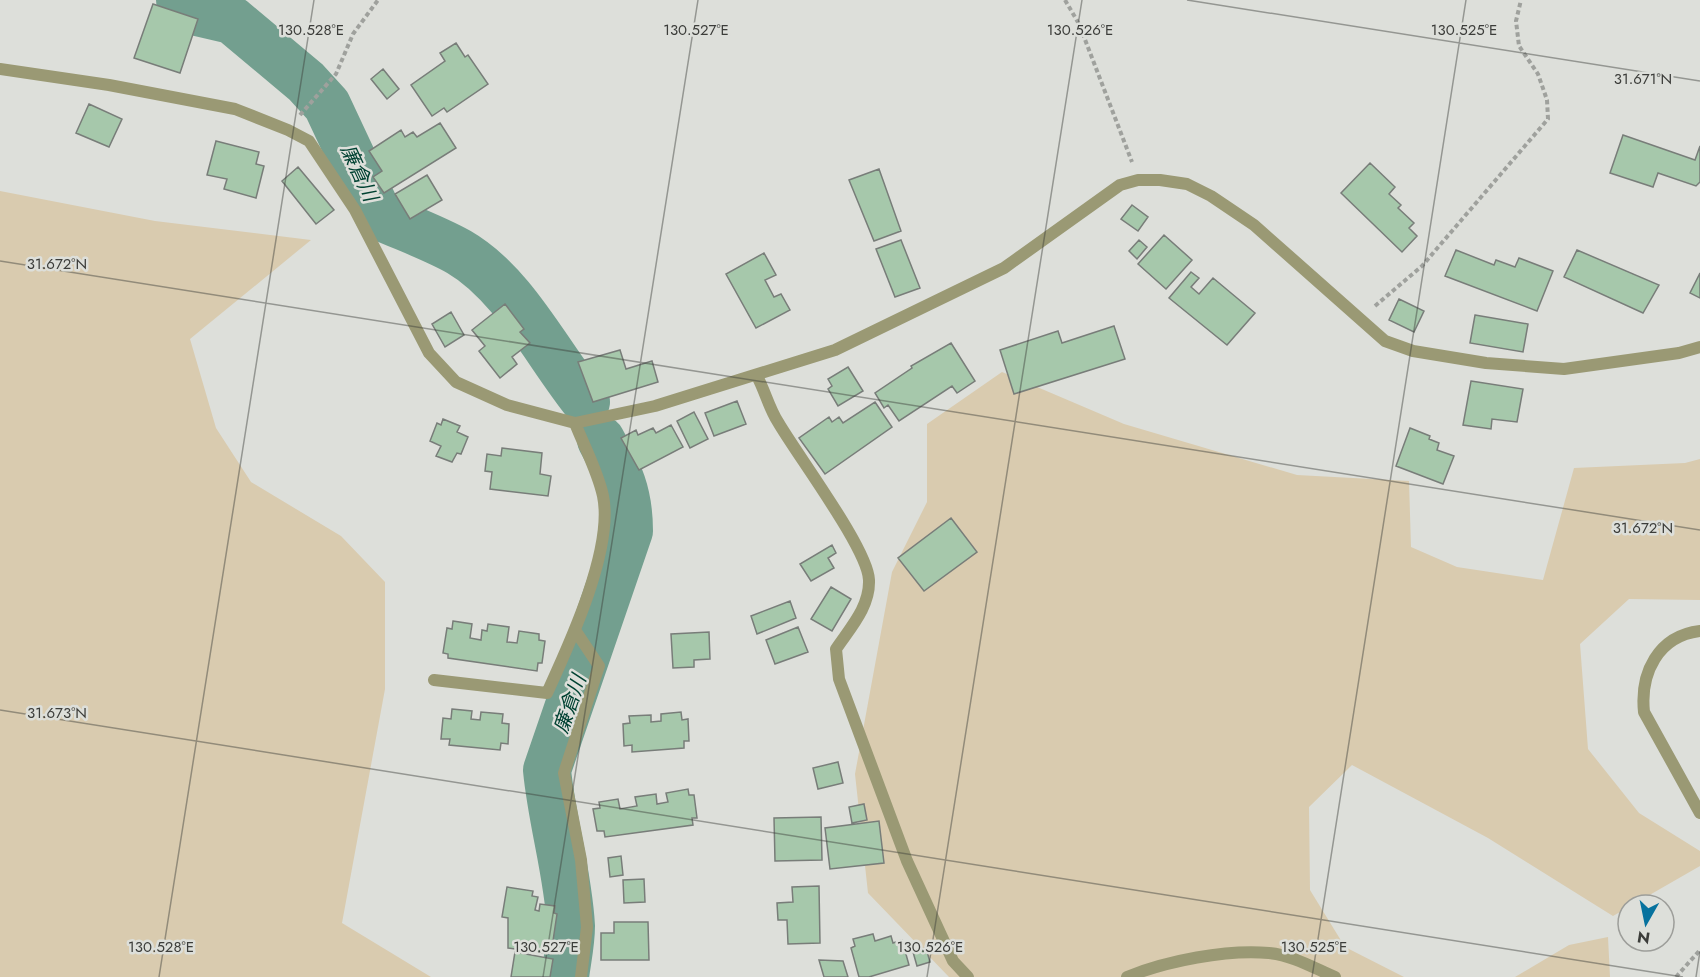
<svg xmlns="http://www.w3.org/2000/svg" width="1700" height="977" font-family="Jost,'Noto Sans JP',sans-serif">
<style>
.green{fill:#d9cbaf}
.lines{fill:none;stroke-linecap:round;stroke-linejoin:round}
.river{stroke:#739f8f;stroke-width:48}
.building{fill:#a6c8ab;stroke:#787d79;stroke-width:1.5}
.path{stroke:#9fa19d;stroke-width:4;stroke-dasharray:4.5 3;stroke-linecap:butt}
.street{stroke:#9a9974;stroke-width:12}
.ticks{fill:none;stroke:#3c3d3a;stroke-width:1.5;stroke-opacity:0.45}
.labels{text-anchor:middle;dominant-baseline:central;stroke-width:5;stroke-linejoin:round;paint-order:stroke}
.water-label{font-size:20px;font-style:italic;fill:#004232;stroke:#dddfda}
.ticks-label{font-size:15px;text-anchor:middle;fill:#3c3d3a;stroke:#dddfda;stroke-width:5;stroke-linejoin:round;paint-order:stroke}
</style>
<rect width="100%" height="100%" fill="#dddfda"/>
<!-- green -->
<path class="green" d="M0,191L155,221L311,240L190,339L216,428L251,482L341,536L385,582V689L342,923L431,977H0Z
M1002,372L1124,424L1297,475L1409,481L1411,547L1457,567L1543,580L1574,468L1685,463L1700,459V600L1629,599L1580,644L1588,749L1639,813L1700,851V866L1613,916L1488,838L1352,765L1309,807L1310,890L1345,947L1404,977H949L868,893L855,774L892,572L927,502V424Z
M1608,937L1610,977H1515L1569,945Z"/>
<g class="lines">
<!-- river -->
<path class="river" d="M180,0L189,10L232,20L306,82L327,105L379,216C406,228 434,238 459,252C514,284 547,354 586,402
M565,977C567,961 571,943 571,926C568,873 552,822 547,770L629,531C629,493 619,473 601,440"/>
</g>
<!-- building -->
<path class="building" d="M153,4L198,19L180,73L134,58Z
M456,43L465,57L468,55L488,84L447,112L444,108L432,116L411,85L445,61L440,53Z
M383,69L399,89L387,99L371,79Z
M89,104L122,119L109,147L76,133Z
M440,123L456,148L384,193L373,177L382,171L369,151L401,130L405,137L413,132L417,137Z
M1623,135L1695,160L1700,146V182L1696,186L1658,173L1653,187L1610,173Z
M216,141L259,152L256,164L264,166L256,198L224,189L227,179L207,175Z
M1370,163L1395,187L1389,194L1401,205L1398,208L1414,223L1409,228L1417,236L1402,252L1341,193Z
M298,167L334,210L316,224L282,181Z
M879,169L901,231L874,241L849,180Z
M427,175L442,200L410,219L395,194Z
M1132,205L1148,217L1138,231L1121,219Z
M1164,235L1192,260L1166,289L1138,264Z
M901,240L920,288L895,297L876,249Z
M1139,240L1147,247L1137,259L1129,251Z
M1456,250L1494,265L1496,260L1515,267L1519,258L1553,271L1537,311L1445,276Z
M1577,250L1659,285L1643,313L1564,277Z
M764,253L776,275L765,280L774,297L781,294L790,310L756,328L726,274Z
M1191,272L1199,278L1191,287L1199,294L1213,278L1255,313L1227,345L1169,298Z
M1700,273V298L1690,293Z
M1399,299L1424,311L1414,332L1389,320Z
M505,304L524,329L520,332L530,343L512,357L517,364L500,378L479,351L485,346L472,330Z
M451,312L464,335L445,347L432,324Z
M1475,315L1528,324L1523,352L1470,343Z
M1114,326L1125,359L1014,394L1000,350L1058,331L1062,343Z
M951,343L975,381L957,393L952,386L899,421L888,405L884,408L875,393L912,368L911,366Z
M620,350L626,369L652,361L658,382L593,402L578,362Z
M848,367L863,391L838,406L828,389L832,386L828,379Z
M1471,381L1523,389L1517,422L1492,419L1491,429L1463,425Z
M737,401L746,424L714,436L705,413Z
M875,402L892,427L825,474L799,438L829,417L832,422L839,417L843,423Z
M694,412L708,439L690,448L677,421Z
M443,419L460,426L457,432L468,437L461,454L457,453L452,462L436,456L441,446L430,441L437,423L441,425Z
M671,425L683,447L639,470L621,438L636,430L638,435L653,428L656,433Z
M1410,428L1430,436L1429,439L1439,443L1437,450L1454,456L1443,484L1396,466Z
M502,448L542,453L540,474L551,476L548,496L490,489L492,472L485,471L487,454L501,456Z
M951,518L977,552L924,591L898,558Z
M832,545L836,553L828,558L834,568L811,581L800,564Z
M831,587L851,599L832,631L811,619Z
M790,601L796,618L757,634L751,616Z
M453,621L472,624L470,638L481,640L482,630L487,631L488,624L509,627L507,642L517,643L519,631L539,634V640L545,641L542,663H538L537,671L448,658V654L443,653L447,628L452,629Z
M798,627L808,652L775,664L766,640Z
M709,632L710,659L694,660V667L673,668L671,634Z
M452,709L472,711L471,719L480,720L481,712L503,714L502,723L509,724L508,744L501,743L500,750L449,745L450,739H441L443,718L451,719Z
M681,712L682,720L688,719L689,741H684V748L632,752V745L624,746L623,724L630,723L629,716L651,715V722L661,721V714Z
M838,762L843,783L818,789L813,768Z
M688,789L689,795H694L697,818H692L693,825L605,837L604,831H597L593,809L600,808L599,802L618,799L620,809L637,806L635,797L656,794L657,804L668,802L666,793Z
M864,804L867,820L852,823L849,807Z
M821,817L822,860L775,861L774,818Z
M879,821L884,863L830,869L825,828Z
M621,856L623,875L610,877L608,858Z
M644,879L645,902L624,903L623,880Z
M819,886L820,943L788,944L787,920H778L777,903L793,902L792,887Z
M507,887L533,891L532,896L538,897L535,910L539,911L540,904L555,906L554,913L557,914L551,954L508,948V918L502,917Z
M614,922H648L649,960H601V933H614Z
M873,934L875,941L891,936L893,943L902,940L909,965L869,977H859L851,948L855,946L853,939Z
M926,948L930,962L917,966L913,952Z
M515,952L553,959L550,977H511Z
M819,960L843,961L848,977H824Z"/>
<g class="lines">
<!-- path -->
<path class="path" d="M1065,0L1079,24L1132,162
M300,115L336,74L353,34L378,0
M1375,306L1422,266L1548,119L1547,100L1538,74L1519,46L1516,21L1521,0
M1676,977L1700,950"/>
<!-- street -->
<path class="street" d="M0,69L109,85L235,109L288,130L309,141L355,210L429,353L456,382L507,405L575,423L655,406L835,350L1004,268L1120,185L1138,180H1160L1187,184L1211,196L1254,225L1385,341L1413,351L1486,363L1564,369L1679,353L1700,347
M757,376C765,391 769,408 778,422C797,455 868,549 869,580C870,607 850,628 836,649L839,679L907,861L953,961L968,977
M575,630L599,666L564,773L581,860L587,927L581,977
M1700,631C1658,636 1640,673 1644,712L1700,813
M434,680L547,693C569,645 614,549 603,496C598,472 584,446 575,423
M1127,977C1166,961 1227,949 1269,953C1292,955 1314,968 1335,977"/>
</g>
<!-- ticks -->
<path class="ticks" d="M1187,0L1700,81M0,261L1700,530M0,710L1683,977M159,977L314,0M543,977L698,0M927,977L1082,0M1312,977L1466,0M1696,977L1700,951"/>
<g class="labels">
<!-- water labels -->
<g class="water-label">
<text transform="translate(359 173) rotate(65)">廉倉川</text>
<text transform="translate(570 704) rotate(-71)">廉倉川</text>
</g>
</g>
<g class="ticks-label">
<text x="311" y="35">130.528°E</text>
<text x="696" y="35">130.527°E</text>
<text x="1080" y="35">130.526°E</text>
<text x="1464" y="35">130.525°E</text>
<text x="1643" y="84">31.671°N</text>
<text x="57" y="269">31.672°N</text>
<text x="1643" y="533">31.672°N</text>
<text x="57" y="718">31.673°N</text>
<text x="161" y="952">130.528°E</text>
<text x="546" y="952">130.527°E</text>
<text x="930" y="952">130.526°E</text>
<text x="1314" y="952">130.525°E</text>
</g>
<!-- north arrow -->
<g transform="translate(1646 923) rotate(189)"><circle r="28" fill="#dddfda" stroke="#9d9e9a" stroke-width="1.5"/>
<path d="M0-4.5L10 22L0 15L-10 22Z" fill="#07729e"/>
<text y="-9" font-size="16" font-weight="bold" text-anchor="middle" fill="#3c3d3a">N</text>
</g>
</svg>
